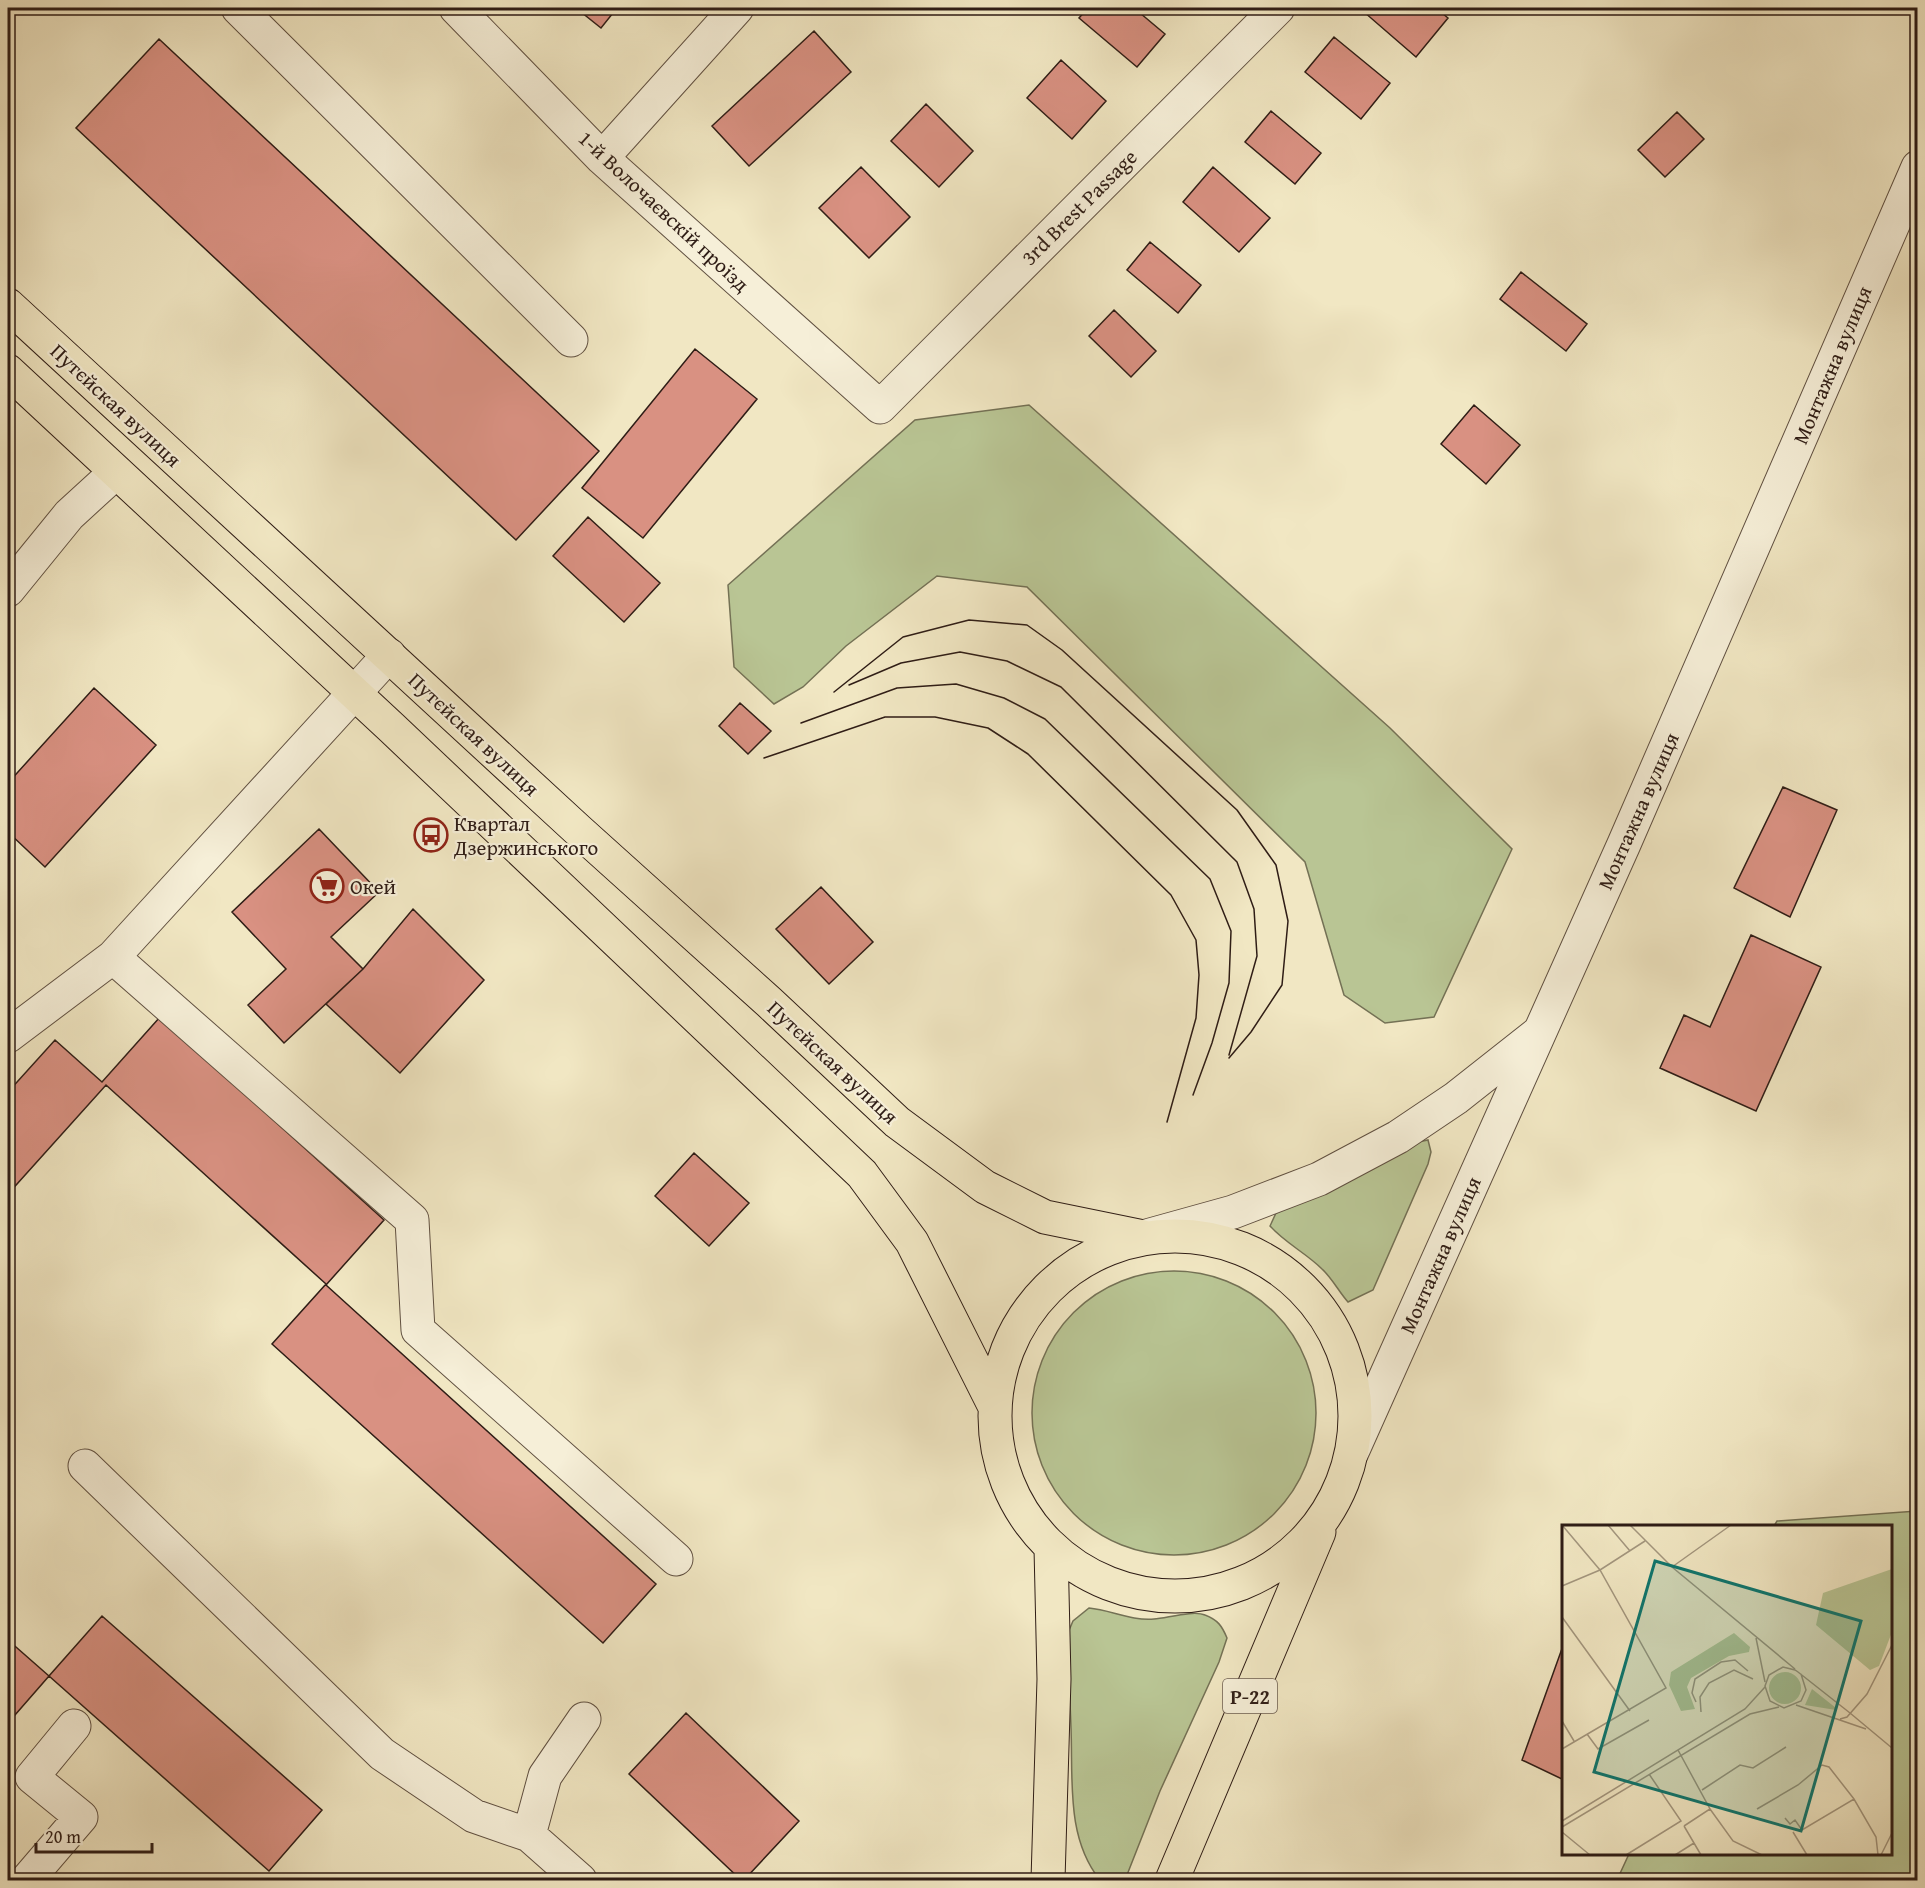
<svg xmlns="http://www.w3.org/2000/svg" width="1925" height="1888" font-family="'Gentium Book Plus',serif">
<style>
.green{fill:#b9c594;stroke:#747155;stroke-width:1.5}
.building{fill:#d99182;stroke:#2f1d16;stroke-width:1.5}
.lines{fill:none;stroke-linecap:round;stroke-linejoin:round}
.minor-casing{stroke:#605041;stroke-width:35}
.major-casing{stroke:#2f1d16;stroke-width:35}
.minor{stroke:#f6efd8;stroke-width:33}
.major{stroke:#f1e7c3;stroke-width:33}
.tram{stroke:#2f1d16;stroke-width:1.5}
.labels{text-anchor:middle;dominant-baseline:central;stroke-width:4.5;stroke-linejoin:round;paint-order:stroke}
.shield{fill:#f6efd8;stroke:#6b5c50;stroke-width:1.5}
.shield-label{font-size:20px;font-weight:bold;fill:#2f1d16}
.street-label{font-size:21px;fill:#2f1d16;stroke:#f6efd8}
.poi-label{font-size:21px;fill:#2f1d16;stroke:#f6efd8;text-anchor:start}
.inset-road{fill:none;stroke:#a3967e;stroke-width:1.5}
.view{fill:#0f766e;fill-opacity:0.15;stroke:#0f766e;stroke-width:3}
.inset-edge{fill:none;stroke:#2f1d16;stroke-width:3}
</style>
<rect width="100%" height="100%" fill="#f1e7c3"/>
<filter id="stains"><feTurbulence type="fractalNoise" baseFrequency=".00333" numOctaves="4"/><feColorMatrix values="0 0 0 0 .2 0 0 0 0 .09 0 0 0 0 .02 0 0 0 .5 -.17"/></filter>
<radialGradient id="worn" r=".72"><stop offset=".6" stop-color="#630" stop-opacity="0"/><stop offset="1" stop-color="#630" stop-opacity=".3"/></radialGradient>
<!-- green -->
<path class="green" d="M1029,405L1390,728L1512,849L1434,1017L1385,1023L1344,995L1305,862L1027,587L937,576L846,646L803,687L774,704L734,667L728,585L915,420Z
M1428,1140L1431,1152L1428,1164L1373,1290L1348,1302C1339,1292 1332,1278 1322,1269C1306,1253 1285,1243 1270,1226L1276,1213L1413,1143Z
M1032 1413a142 142 0 1 1 284 0a142 142 0 1 1-284 0Z
M1917,1511V1880H1617L1629,1854H1890V1526H1774L1777,1521Z
M1089,1608C1111,1610 1131,1621 1154,1619C1167,1618 1194,1610 1205,1615C1218,1620 1222,1626 1227,1638L1219,1662L1160,1791L1125,1880H1100C1066,1838 1073,1780 1071,1728C1070,1697 1068,1666 1067,1635L1073,1621Z"/>
<!-- building -->
<path class="building" d="M576,8H617L601,28Z
M1088,8H1134L1165,34L1137,67L1079,18Z
M1367,8H1436L1448,18L1416,57L1364,12Z
M814,31L851,72L749,166L712,126Z
M1334,37L1390,83L1361,119L1305,72Z
M159,39L599,451L516,540L76,128Z
M1061,60L1106,101L1072,139L1027,98Z
M926,104L973,151L939,187L891,141Z
M1271,111L1321,153L1295,184L1245,142Z
M1677,112L1704,139L1665,177L1638,150Z
M861,167L910,217L869,258L819,208Z
M1213,167L1270,218L1239,252L1183,202Z
M1150,242L1201,285L1178,313L1127,270Z
M1521,272L1587,324L1566,351L1500,299Z
M1114,310L1156,351L1131,377L1089,336Z
M695,349L757,399L643,538L582,488Z
M1474,405L1520,445L1486,484L1441,444Z
M588,517L660,583L624,622L553,556Z
M94,688L156,745L45,867L8,832V783Z
M740,703L771,731L748,754L719,726Z
M1783,787L1837,810L1790,917L1734,888Z
M319,829L379,892L331,937L363,969L284,1043L248,1005L286,969L232,912Z
M821,887L873,942L829,984L776,929Z
M413,909L484,980L400,1073L326,1004L363,969Z
M1751,935L1821,967L1756,1111L1660,1068L1684,1015L1710,1027Z
M160,1017L384,1220L326,1285L656,1584L603,1643L272,1344L326,1284L106,1085L8,1194V1092L55,1040L102,1082Z
M694,1153L749,1203L709,1246L655,1196Z
M102,1616L322,1810L269,1871L49,1676Z
M8,1640L49,1676L8,1723Z
M1564,1643V1780L1522,1760Z
M686,1713L799,1821L744,1880H741L629,1774Z"/>
<g class="lines">
<!-- minor casing -->
<g class="minor-casing">
<path id="minor" d="M238,8L571,340
M456,8L602,158L880,407L1278,8
M602,158L737,8
M8,590L69,515L116,472
M113,957L412,1220L418,1330L676,1559
M8,1036L113,957L389,655
M1143,1237L1233,1212L1319,1179L1398,1137L1456,1098L1537,1034
M1352,1452L1624,844L1918,167
M85,1466L382,1754L474,1816L529,1835L580,1880
M529,1835L545,1776L584,1719
M27,1880L81,1817L32,1777L74,1726"/>
</g>
<!-- major casing -->
<g class="major-casing">
<path id="major" d="M8,305L578,830L769,1002L897,1122L985,1187L1045,1217L1143,1237
M8,371L392,728L862,1174L912,1242L994,1405
M995 1416a180 180 0 1 1 360 0a180 180 0 1 1-360 0Z
M1048,1880L1054,1679L1051,1548
M1172,1880L1319,1532"/>
</g>
<!-- minor -->
<use href="#minor" class="minor"/>
<!-- major -->
<use href="#major" class="major"/>
<!-- tram -->
<path class="tram" d="M849,685L901,663L960,652L1007,661L1061,687L1237,862L1254,909L1257,956L1229,1055
M834,692L903,637L969,620L1027,625L1062,650L1237,810L1276,865L1288,921L1282,985L1251,1032L1229,1058
M801,723L897,688L956,684L1004,698L1045,719L1210,879L1231,931L1229,983L1212,1043L1193,1095
M764,758L885,717H935L988,728L1028,754L1171,895L1196,940L1199,975L1196,1018L1167,1122"/>
</g>
<!-- icons -->
<defs>
<g id="bus-ring" transform="scale(1.725)"><circle r="9.5" fill="#f6efd8" stroke="#8f2418" stroke-width="1.5"/><path d="M-5-6H5V4H4V6H2V4H-2V6H-4V4H-5ZM-3.5-4V0h7V-4ZM-3.5 1.2v1.5H-2V1.2ZM2 1.2v1.5H3.5V1.2Z" fill="#8f2418"/></g>
<g id="supermarket-ring" transform="scale(1.725)"><circle r="9.5" fill="#f6efd8" stroke="#8f2418" stroke-width="1.5"/><path d="M-6-5.5h2.5l.6 2H6L4.5 2H-2.5L-4.4-4H-6ZM-1.5 3.2a1.3 1.3 0 1 0 .1 0ZM3 3.2a1.3 1.3 0 1 0 .1 0Z" fill="#8f2418"/></g>
</defs>
<g fill-rule="evenodd">
<use href="#bus-ring" x="431" y="835"/>
<use href="#supermarket-ring" x="327" y="886"/>
</g>
<g class="labels">
<!-- shield labels -->
<rect class="shield" x="1223" y="1679" width="54" height="34" rx="4.5"/>
<g class="shield-label">
<text x="1250" y="1696">Р-22</text>
</g>
<!-- street labels -->
<g class="street-label">
<text transform="translate(1079 207) rotate(-45)">3rd Brest Passage</text>
<text transform="translate(664 211) rotate(43)">1-й Волочаєвскій проїзд</text>
<text transform="translate(1832 365) rotate(-67)">Монтажна вулиця</text>
<text transform="translate(116 405) rotate(43)">Путєйская вулиця</text>
<text transform="translate(474 734) rotate(43)">Путєйская вулиця</text>
<text transform="translate(1638 811) rotate(-66)">Монтажна вулиця</text>
<text transform="translate(833 1062) rotate(43)">Путєйская вулиця</text>
<text transform="translate(1440 1255) rotate(-66)">Монтажна вулиця</text>
</g>
<!-- poi labels -->
<g class="poi-label">
<text x="454" y="823">Квартал<tspan x="454" dy="24">Дзержинського</tspan></text>
<text x="350" y="886">Окей</text>
</g>
</g>
<!-- overview -->
<g transform="translate(1562 1525)">
<rect width="330" height="330" fill="#f1e7c3"/>
<path d="M330,44V107L317,141L308,145L254,100L261,68ZM172,108L188,122L187,127L167,131L129,153L125,162L133,184L119,186L107,160L109,147ZM207 163a16 16 0 1 1 32 0a16 16 0 1 1-32 0ZM250,164L274,183V185L243,180Z" fill="#b9c594"/>
<path class="inset-road" d="M46,0L68,26M68,0L110,42L233,144M110,42L169,0M0,61L38,45L83,16M0,92L68,186M194,113L203,157M239,149L244,165L239,176L222,183L208,176L203,161L207,150L221,142L233,145L236,147L288,188L330,223M134,177L130,168L133,154L159,137L173,135L186,146M234,180L304,204M139,187L138,172L147,158L172,145L191,154M278,194L285,192L305,169L330,120M0,196L12,216M25,209L36,224L87,195M0,224L104,163L38,45L0,0M116,225L148,284L122,301M140,265L178,240L191,243L224,222M148,284L171,316L200,330M195,284L236,260L260,240L267,242L292,274M223,293L228,299L233,295L240,305L292,274L314,312L316,330M0,296L183,184L203,162M122,301L139,330M0,302L188,189L217,182M0,307L28,330M231,307L245,330M64,330L119,296L87,249M113,330L132,318M319,330L330,308"/>
<path class="view" d="M93,36L299,96L239,306L32,247Z"/>
<rect width="330" height="330" class="inset-edge"/>
</g>
<!-- margin -->
<rect width="1925" height="1888" fill="none" stroke="#f1e7c3" stroke-width="30"/>
<rect x="9" y="9" width="1907" height="1870" fill="none" stroke="#2f1d16" stroke-width="3"/>
<rect x="15" y="15" width="1895" height="1858" fill="none" stroke="#2f1d16" stroke-width="1.5"/>
<!-- scale -->
<path d="M36 1843v9h116v-9" fill="none" stroke="#2f1d16" stroke-width="3"/>
<text x="45" y="1843" font-size="18" fill="#2f1d16" stroke="#f6efd8" stroke-width="4.5" paint-order="stroke">20 m</text>
<rect width="100%" height="100%" filter="url(#stains)"/>
<rect width="100%" height="100%" fill="url(#worn)"/>
</svg>
